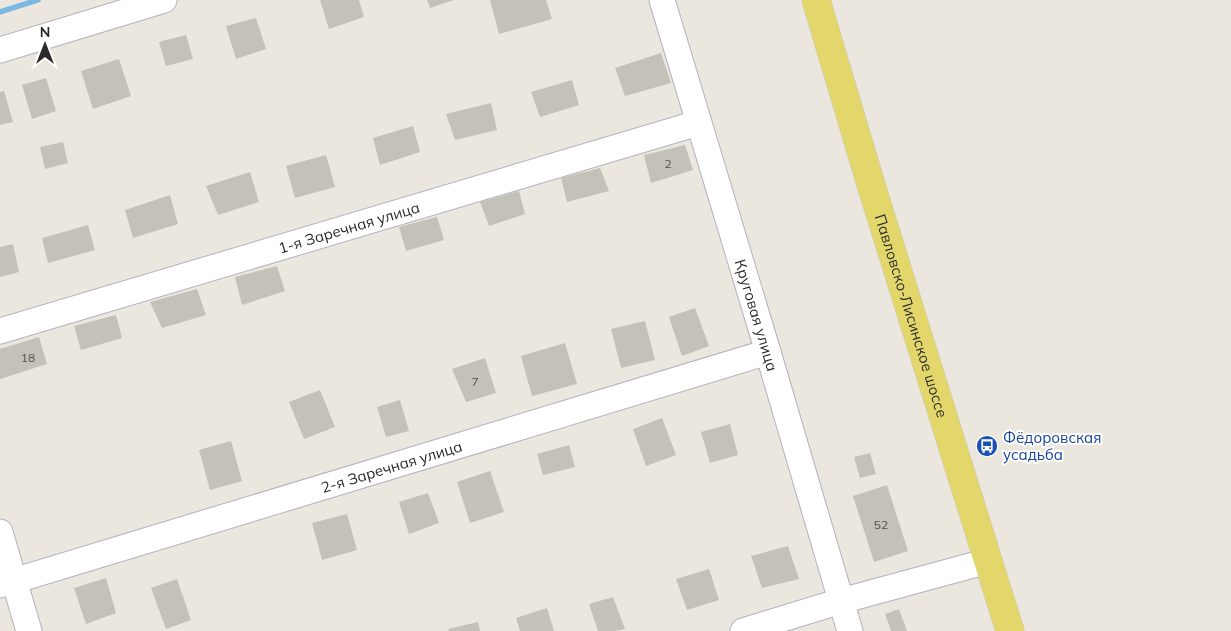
<svg xmlns="http://www.w3.org/2000/svg" width="1231" height="631" font-family="Mulish,sans-serif">
<style>
.lines{fill:none;stroke-linecap:round;stroke-linejoin:round}
.stream{stroke:#7bb9e3;stroke-width:5.5}
.building{fill:#c4c1b9}
.minor-casing{stroke:#b1b2bd;stroke-width:27}
.major-casing{stroke:#c8c8c8;stroke-width:29}
.minor{stroke:#fff;stroke-width:25}
.major{stroke:#e3d76b;stroke-width:28}
.labels{text-anchor:middle;dominant-baseline:central;stroke-width:4;stroke-linejoin:round;paint-order:stroke}
.number-label{font-size:12px;fill:#50504e}
.street-label{font-size:15px;fill:#2a2a2a;stroke:#fff}
.transit-label{font-size:15px;fill:#164399;stroke:#fff;text-anchor:start}
</style>
<rect width="100%" height="100%" fill="#ebe7de"/>
<g class="lines">
<!-- stream -->
<path class="stream" d="M0,12L38,0"/>
</g>
<!-- building -->
<path class="building" d="M320,0H359L364,17L329,29Z
M427,0H454L430,8Z
M490,0H546L552,19L499,34Z
M256,18L266,49L236,59L226,26Z
M186,35L193,59L166,66L159,42Z
M661,53L671,83L625,96L615,68Z
M119,59L131,96L93,109L81,71Z
M46,78L56,111L32,119L22,85Z
M572,80L579,105L540,117L531,92Z
M4,91L13,122L0,125V92Z
M491,103L497,130L455,140L446,114Z
M413,126L420,152L380,165L373,138Z
M63,142L68,163L45,169L40,147Z
M685,145L693,170L651,183L644,155Z
M326,155L335,187L295,198L286,166Z
M600,168L609,191L567,202L561,178Z
M250,172L259,202L218,215L206,186Z
M519,191L525,214L489,226L480,202Z
M170,195L178,224L133,238L125,210Z
M437,217L444,240L406,251L399,227Z
M88,225L95,250L48,263L42,238Z
M13,244L19,272L0,277V247Z
M277,266L285,291L242,305L235,277Z
M197,289L206,315L162,328L150,302Z
M695,308L709,346L682,356L669,317Z
M116,315L122,338L81,350L74,326Z
M645,321L655,360L621,368L611,329Z
M39,337L47,364L0,379V349Z
M565,343L577,384L532,396L521,356Z
M485,358L496,393L466,402L452,369Z
M320,390L335,427L304,439L289,402Z
M400,400L409,431L386,437L377,407Z
M662,418L676,455L646,466L633,429Z
M730,424L738,455L710,463L701,432Z
M231,441L242,481L210,490L199,450Z
M569,445L575,467L543,475L537,454Z
M870,453L876,474L860,478L854,457Z
M490,471L504,512L470,523L457,482Z
M887,485L908,551L874,562L853,496Z
M428,493L439,523L409,534L399,502Z
M347,514L357,550L322,560L312,523Z
M788,546L799,579L762,588L751,556Z
M709,569L719,600L687,610L676,579Z
M106,578L116,613L86,624L74,588Z
M177,579L191,620L166,629L151,588Z
M613,597L625,629L615,631H598L589,604Z
M547,608L554,631H520L516,618Z
M899,609L907,631H891L885,614Z
M478,622L480,631H449L448,629Z"/>
<g class="lines">
<!-- minor casing -->
<g class="minor-casing">
<g id="minor">
<path id="s1" d="M662,0L768,352L850,631"/>
<path d="M0,50L164,0"/>
<path id="s2" d="M0,331L698,123"/>
<path d="M0,532L29,631"/>
<path id="s3" d="M0,585L768,352"/>
<path d="M743,631L841,601L988,561"/>
</g>
</g>
<!-- major casing -->
<g class="major-casing">
<g id="major">
<path id="s4" d="M816,0L872,188L1010,631"/>
</g>
</g>
<!-- minor -->
<use href="#minor" class="minor"/>
<!-- major -->
<use href="#major" class="major"/>
</g>
<!-- icons -->
<defs>
<g id="bus-disc" transform="scale(1.125)"><circle r="9.5" fill="#1a4fb4" stroke="#fff"/><path d="M-5-6H5V4H4V6H2V4H-2V6H-4V4H-5ZM-3.5-4V0h7V-4ZM-3.5 1.2v1.5H-2V1.2ZM2 1.2v1.5H3.5V1.2Z" fill="#fff"/></g>
</defs>
<g fill-rule="evenodd">
<use href="#bus-disc" x="987" y="446"/>
</g>
<g class="labels">
<!-- number labels -->
<g class="number-label">
<text x="668" y="163">2</text>
<text x="28" y="357">18</text>
<text x="475" y="381">7</text>
<text x="881" y="524">52</text>
</g>
<!-- street labels -->
<g class="street-label">
<text stroke="none"><textPath href="#s2" startOffset="364">1-я Заречная улица</textPath></text>
<text stroke="none"><textPath href="#s1" startOffset="329">Круговая улица</textPath></text>
<text stroke="none"><textPath href="#s4" startOffset="330">Павловско-Лисинское шоссе</textPath></text>
<text stroke="none"><textPath href="#s3" startOffset="409">2-я Заречная улица</textPath></text>
</g>
<!-- transit labels -->
<g class="transit-label">
<text x="1003" y="437">Фёдоровская<tspan x="1003" dy="17">усадьба</tspan></text>
</g>
</g>
<!-- north arrow -->
<g transform="translate(45 45)" stroke="#ffffff" stroke-width="4" paint-order="stroke">
<path d="M0-4L9 19L0 12L-9 19Z" fill="#2a2a2a"/>
<text y="-8" font-size="14" font-weight="bold" text-anchor="middle" fill="#2a2a2a">N</text>
</g>
</svg>
